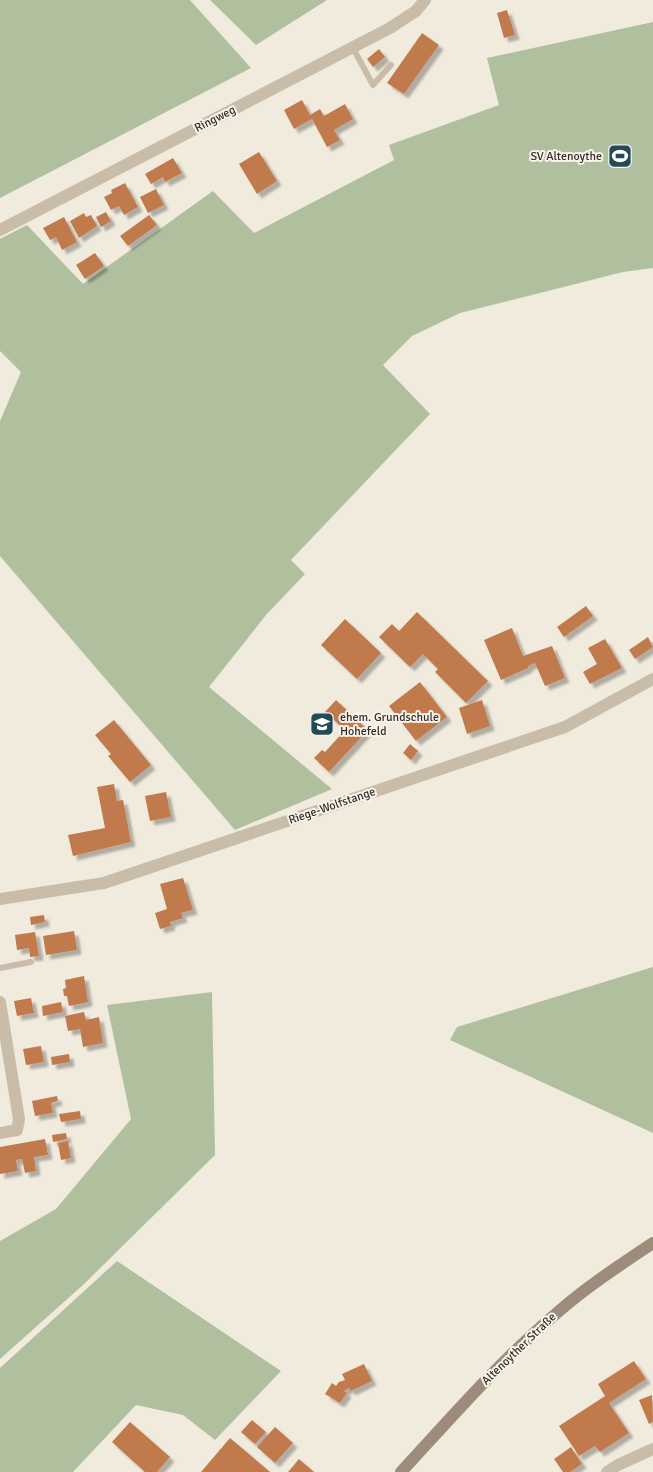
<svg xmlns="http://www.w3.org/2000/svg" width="653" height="1472" font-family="Signika,sans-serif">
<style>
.green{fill:#b0c09e}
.building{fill:#c07a4c;filter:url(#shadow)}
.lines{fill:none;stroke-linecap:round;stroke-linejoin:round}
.lane{stroke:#c9bdaa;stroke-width:6}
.street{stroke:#c9bdaa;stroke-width:12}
.secondary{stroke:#9d8c7b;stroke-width:12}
.labels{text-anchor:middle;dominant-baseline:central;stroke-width:4;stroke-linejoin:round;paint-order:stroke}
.street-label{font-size:12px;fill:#372f29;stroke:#f9f4ea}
.poi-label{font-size:12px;fill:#372f29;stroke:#f9f4ea;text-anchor:end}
</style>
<defs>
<filter id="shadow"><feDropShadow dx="4.5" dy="4.5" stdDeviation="1" flood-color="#0004"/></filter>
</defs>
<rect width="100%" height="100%" fill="#f1ebde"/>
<!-- green -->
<path class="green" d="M0,0H190L251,68L0,198Z
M210,0H327L256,45Z
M653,22V268L623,272L460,313L412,336L383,365L430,414L291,560L305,574L266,615L209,687L332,789L235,830L0,556V421L21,372L0,351V239L27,225L83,284L213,191L254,233L394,160L389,145L499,105L487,58Z
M653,967V1133L450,1040L457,1027Z
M212,992L215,1155L83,1285L0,1359V1241L56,1209L131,1119L107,1005Z
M117,1261L281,1371L215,1440L183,1415L136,1405L73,1472H0V1368Z"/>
<!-- building -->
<path class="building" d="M507,10L515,35L504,38L497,13Z
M422,33L439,45L404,94L387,83Z
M379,49L385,57L373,67L367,59Z
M302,100L310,115L320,109L324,116L345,104L353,119L334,130L340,140L327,147L312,119L294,129L284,110Z
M259,152L277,181L257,194L239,164Z
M173,158L182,173L165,182L163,177L151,184L145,174Z
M125,183L138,207L124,215L119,206L111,210L104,197L112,193L111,190Z
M156,189L164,205L148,213L140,197Z
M106,212L111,221L101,227L96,217Z
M84,213L86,217L91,215L97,226L79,238L70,221Z
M149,215L157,225L128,246L120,236Z
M64,217L77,242L62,250L56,237L50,240L43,228Z
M95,253L104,266L85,279L76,265Z
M586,606L593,616L564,637L557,627Z
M417,612L488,681L466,703L435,672L438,669L423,654L410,667L379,637L392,624L399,631Z
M345,619L381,653L357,679L321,645Z
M512,628L523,656L552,646L565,678L545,686L535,663L528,666V668L501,680L484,640Z
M648,637L653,647L635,659L629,650Z
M605,639L622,668L590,684L583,672L597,664L588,648Z
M420,682L447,717L416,741L389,706Z
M336,700L368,730L329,772L314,758L322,750L325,752L345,730L325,712Z
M482,700L490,726L467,734L459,708Z
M114,720L151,765L130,782L108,756L111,754L95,735Z
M410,744L418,751L411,760L403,753Z
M114,784L117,801L123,800L131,842L73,856L68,835L105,828L97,787Z
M166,792L171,817L150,821L145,796Z
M183,878L193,910L181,913L183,918L170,922L171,926L160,929L155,913L167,909L160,884Z
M44,915L45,922L31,925L30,917Z
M74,931L77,950L46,955L43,936Z
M35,932L39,956L30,957L29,948L17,950L15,935Z
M84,976L88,1002L69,1006L67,996H64L63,989L66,988L65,980Z
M31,998L34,1013L17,1016L14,1001Z
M61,1002L63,1012L43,1016L42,1006Z
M84,1012L86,1020L99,1017L103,1043L83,1047L80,1029L68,1031L65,1016Z
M41,1046L44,1062L26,1065L23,1049Z
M69,1054L70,1062L52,1065L51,1057Z
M57,1096L58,1101L51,1103L53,1113L35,1116L32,1101Z
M80,1111L81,1119L61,1122L59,1114Z
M66,1133L67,1139L53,1142L52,1135Z
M45,1139L48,1155L34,1157L36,1171L25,1173L22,1159L16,1160L18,1171L0,1174V1147Z
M68,1141L71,1158L61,1160L58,1143Z
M634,1361L646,1379L609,1403L629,1433L600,1452L595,1446L579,1456L559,1426L605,1396L598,1384Z
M364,1364L372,1381L351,1391L349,1388L344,1391L347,1393L340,1403L325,1394L332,1383L336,1386L339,1382L345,1380L342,1374Z
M652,1395L653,1422L649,1424L639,1400Z
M252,1420L266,1432L255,1444L241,1432Z
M130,1422L170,1457L157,1472H145L112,1442Z
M275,1427L293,1443L275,1463L257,1447Z
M230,1438L270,1472H201Z
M571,1447L582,1464L570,1472H563L554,1459Z
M299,1459L314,1472H288Z"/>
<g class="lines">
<!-- lane -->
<path class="lane" d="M353,48L373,85L391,65
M0,968L31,962"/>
<!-- street -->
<path class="street" d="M0,230L390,28L416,11L425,0
M0,899L104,883L565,727L653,679
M0,1002L19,1119L17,1130L0,1133
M607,1472L618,1465L653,1449"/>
<!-- secondary -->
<path class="secondary" d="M401,1472C451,1418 501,1360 558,1312C588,1286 620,1265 653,1243"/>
</g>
<!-- icons -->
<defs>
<g id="stadium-square" transform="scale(1.25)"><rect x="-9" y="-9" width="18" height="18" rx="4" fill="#204b57" stroke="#f9f4ea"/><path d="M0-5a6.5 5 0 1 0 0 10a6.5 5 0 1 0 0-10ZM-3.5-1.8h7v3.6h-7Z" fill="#fff"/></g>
<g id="school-square" transform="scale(1.25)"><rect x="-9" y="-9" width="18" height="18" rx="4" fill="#204b57" stroke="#f9f4ea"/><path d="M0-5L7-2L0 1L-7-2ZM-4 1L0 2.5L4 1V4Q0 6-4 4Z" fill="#fff"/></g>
</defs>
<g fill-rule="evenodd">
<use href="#stadium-square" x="620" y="156"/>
<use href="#school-square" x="322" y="724"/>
</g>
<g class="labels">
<!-- street labels -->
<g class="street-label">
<text transform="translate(215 119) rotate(-27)">Ringweg</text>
<text transform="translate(332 806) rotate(-19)">Riege-Wolfstange</text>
<text transform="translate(519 1349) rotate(-44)">Altenoyther Straße</text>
</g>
<!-- poi labels -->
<g class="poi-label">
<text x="602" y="156">SV Altenoythe</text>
<text x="340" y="717" text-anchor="start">ehem. Grundschule<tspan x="340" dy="14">Hohefeld</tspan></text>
</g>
</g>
</svg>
